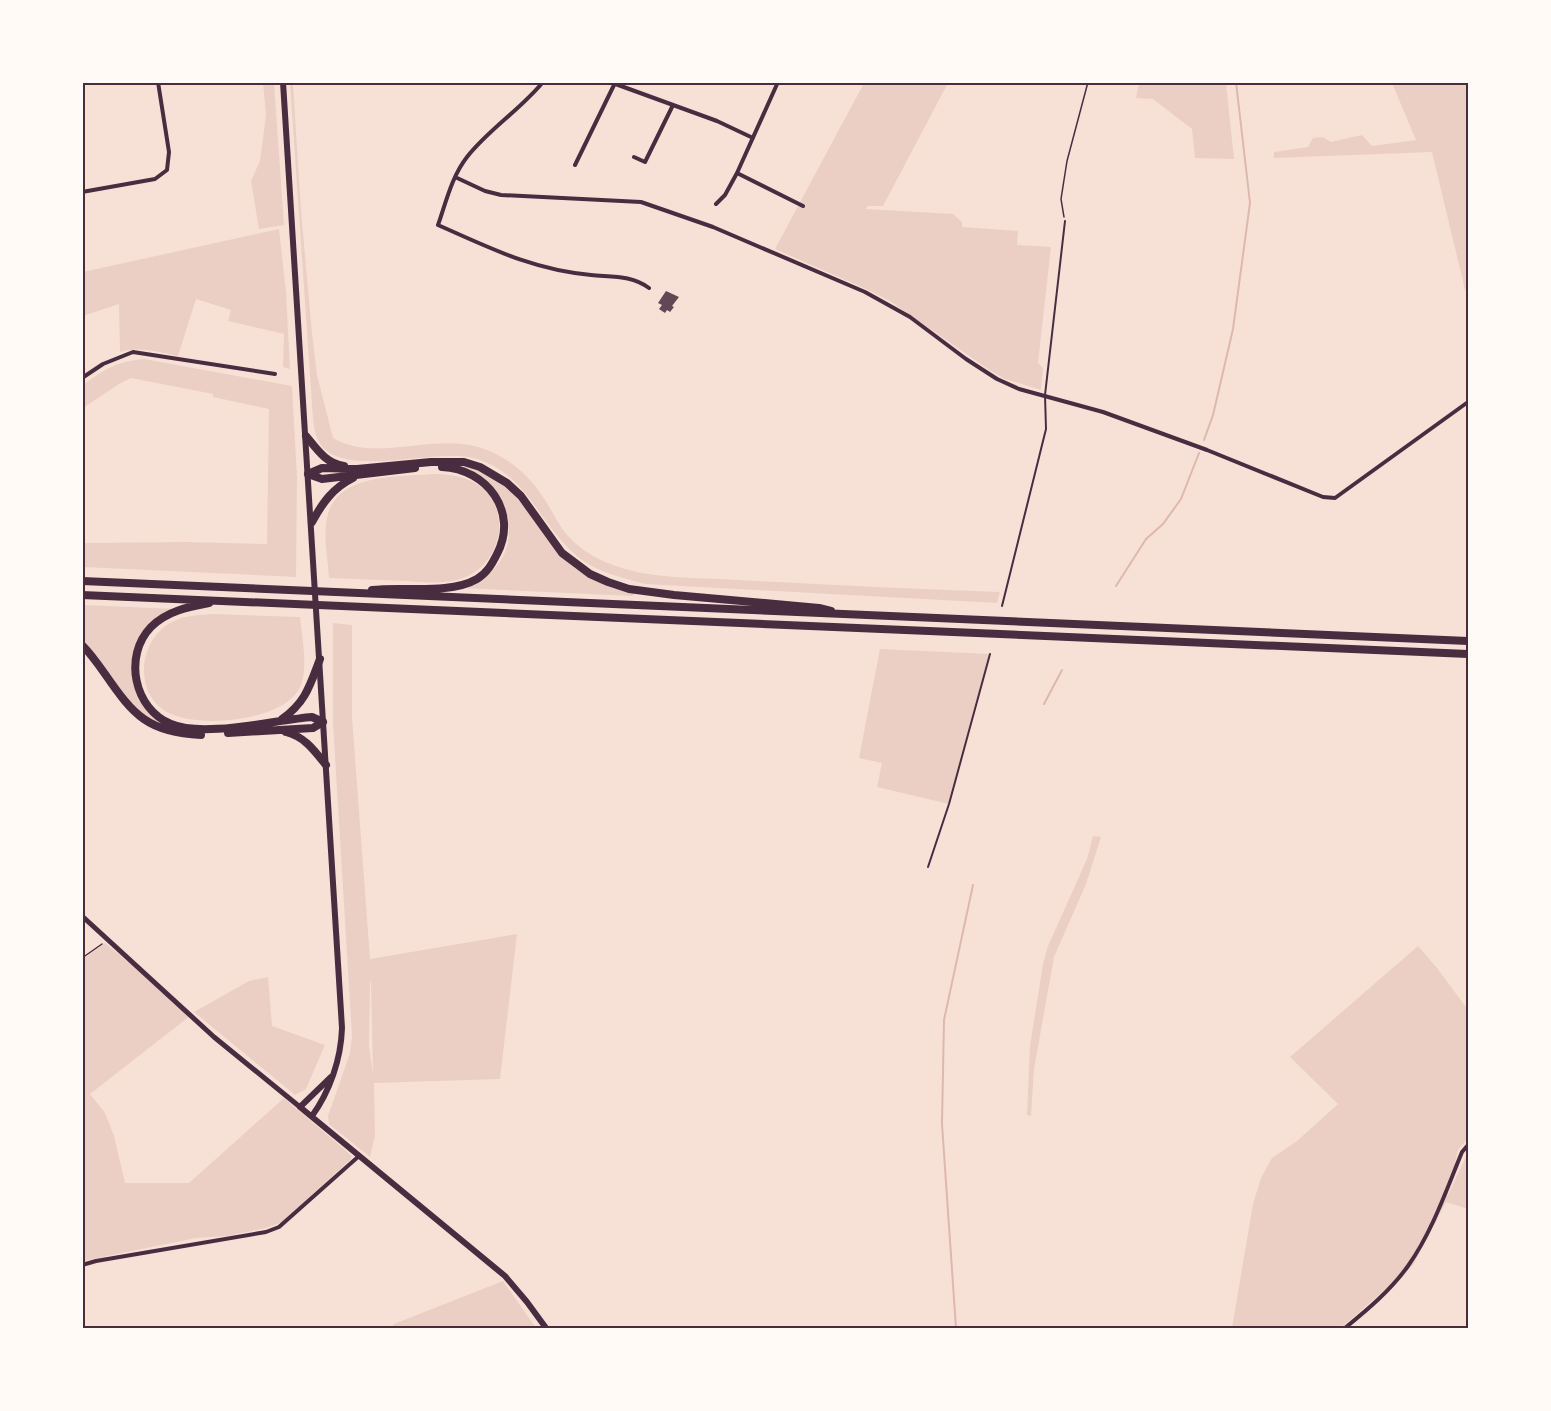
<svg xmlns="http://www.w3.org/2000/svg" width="1551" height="1411" font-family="'Work Sans',sans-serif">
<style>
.green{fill:#ebcfc5;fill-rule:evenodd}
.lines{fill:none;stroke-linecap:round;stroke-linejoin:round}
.stream{stroke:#dcb8b0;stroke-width:2}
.building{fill:#644757}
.path{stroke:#4a2c40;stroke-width:1.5}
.service{stroke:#4a2c40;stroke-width:2}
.minor{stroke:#4a2c40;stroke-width:4}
.tertiary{stroke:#4a2c40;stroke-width:5}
.secondary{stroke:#4a2c40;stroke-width:6}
.primary{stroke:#4a2c40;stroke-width:6}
.motorway{stroke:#4a2c40;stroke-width:8}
.neatline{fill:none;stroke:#4a2c40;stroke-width:2}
</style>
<rect width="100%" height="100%" fill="#f7e1d7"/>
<!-- green -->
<path class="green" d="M263,83H274L284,225L259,229L251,181L260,161L266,115Z
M290,83H293L301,211L312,333L317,375L333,438C377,464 436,431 484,449C508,457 530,476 543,497C552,510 559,527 570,538C580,549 595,558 608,563C648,580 695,577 738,580C825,585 913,589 1000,592L997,603L645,584C624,578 604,574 585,562C541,533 530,472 473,458C434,448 340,480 319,442C315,435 314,427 313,419Z
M864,83H948L883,206H868L866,209L953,214L962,222V227L1018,231L1017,245L1051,247L1038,363L1043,368L1041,390L1005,379L991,371L890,301L866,289L775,249Z
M1139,83H1226L1234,159L1195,158L1192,129L1153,99L1136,98Z
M1392,83H1468V295L1465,290L1432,152L1274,158V152L1308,147L1313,138L1323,137L1331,142L1362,135L1372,146L1416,140Z
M279,229L286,292L290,369L283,367L284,334L228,321L231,310L196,299L178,356C158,352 140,346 120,352L119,304L83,316V272Z
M144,359L292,386L297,477L296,577L83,567V543L186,542L267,544L269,409L213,397V394L131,378L119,384L83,408V385C105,369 115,362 144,359Z
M453,464C521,469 530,534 576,569C593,582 616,586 636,593L632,596L462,588C474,583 485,578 494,569C522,540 508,490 475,472C469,468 460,467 453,464Z
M433,474C445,474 457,475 469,480C516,500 505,568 457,580C441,584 423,582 407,581C381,580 355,579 329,578C328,559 323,537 327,518C336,473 397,477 433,474Z
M83,605L177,609L167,612L134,650L132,663L133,683L141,702L154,717L171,728L149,719L130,703L83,640Z
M214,614L300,617C302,636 308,667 301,685C287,722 195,730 165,711C132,690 140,636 174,621C185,615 201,615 214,614Z
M333,623L352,625V717L370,959L517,934L500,1079L374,1083L375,1135L370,1157L329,1124L328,1116L350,1053L352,1036L333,724ZM370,982H371L373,1074L369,1046Z
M880,649L990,654L949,804L877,787L882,763L859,758Z
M1093,836L1101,837L1086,884L1054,957L1034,1069L1031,1116L1027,1115L1030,1046L1043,964L1048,946L1087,859Z
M105,943L154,983L190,1016L90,1094L105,1113L114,1136L125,1183H189L284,1098L352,1156L350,1160L282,1222L266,1228L227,1236L196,1238L83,1261L82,960Z
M1418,946L1437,968L1468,1010V1138L1458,1150L1447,1197L1468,1152V1209L1446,1202L1413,1265L1341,1328H1232L1253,1204L1261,1178L1272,1158L1297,1141L1338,1104L1290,1057Z
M268,977L272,1026L325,1045L306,1089L295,1095L194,1012L249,981Z
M503,1281L536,1328H391L394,1324Z"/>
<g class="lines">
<!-- stream -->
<path class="stream" d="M1204,440L1213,415L1233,329L1250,203L1236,82
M1116,586L1146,539L1163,524L1181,499L1199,453
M1044,704L1062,670
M956,1328L942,1124L944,1020L973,885"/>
</g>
<!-- building -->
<path class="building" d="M666,291L679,297L672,306L674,307L670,312L667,310L665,313L659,309L662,305L658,303Z"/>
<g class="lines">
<!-- path -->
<path class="path" d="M1064,217L1061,199L1067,161L1088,82
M82,958L102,944"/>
<!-- service -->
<path class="service" d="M1002,606L1046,429L1045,395L1065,221
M928,867L949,804L990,654"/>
<!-- minor -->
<path class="minor" d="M543,82C520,110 489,129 467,157C452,176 446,202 438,225C490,248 533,270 591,275C612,277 632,275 649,288
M610,82L717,121L753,138
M634,157L645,162L673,105
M575,165L614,85
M737,173L803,206
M455,177L485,191L501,195L641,202L713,227L865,292L910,317L966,359L997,379L1019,389L1103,412L1207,450L1323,497L1335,498L1468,402
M82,192L155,179L167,170L169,152L158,82
M716,204L725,195L737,173L778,82
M82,378L103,364L133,352L275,374
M82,1265L96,1261L266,1232L279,1227L359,1156
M1345,1328C1367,1310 1391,1290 1408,1266C1432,1232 1446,1191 1462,1152L1468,1145"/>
<!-- tertiary -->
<path class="tertiary" d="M82,916L214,1037L300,1107"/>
<!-- secondary -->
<path class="secondary" d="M331,1077L300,1107L505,1276L527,1302L546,1328
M312,1116C330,1091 341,1059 342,1028L323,722"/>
<!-- primary -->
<path class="primary" d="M283,82L323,722"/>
<!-- motorway -->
<path class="motorway" d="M306,436C316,448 326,464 344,466
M308,474L322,468L357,469L431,462H464L480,467L507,483L521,496L562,553L590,574L608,582L629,589L674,595L819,608L831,611
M308,474L322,479L415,468
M312,522C323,502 333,488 353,478
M82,581L1468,641
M372,590C403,586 449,595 477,579C487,573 492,564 497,554C519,512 487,469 442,467
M82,595L1468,654
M209,603C188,607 167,611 151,627C123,656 134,709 171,724C203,738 275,720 312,717L323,722
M82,645C91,654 98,664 105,674C134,716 148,732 201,735
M282,719C306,702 310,685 320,659
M286,732C305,737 314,750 326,765
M228,733L313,728L323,722"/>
</g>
<!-- border -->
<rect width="1551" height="1411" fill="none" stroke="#fffaf5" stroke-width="168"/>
<rect x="84" y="84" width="1383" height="1243" class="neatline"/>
</svg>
